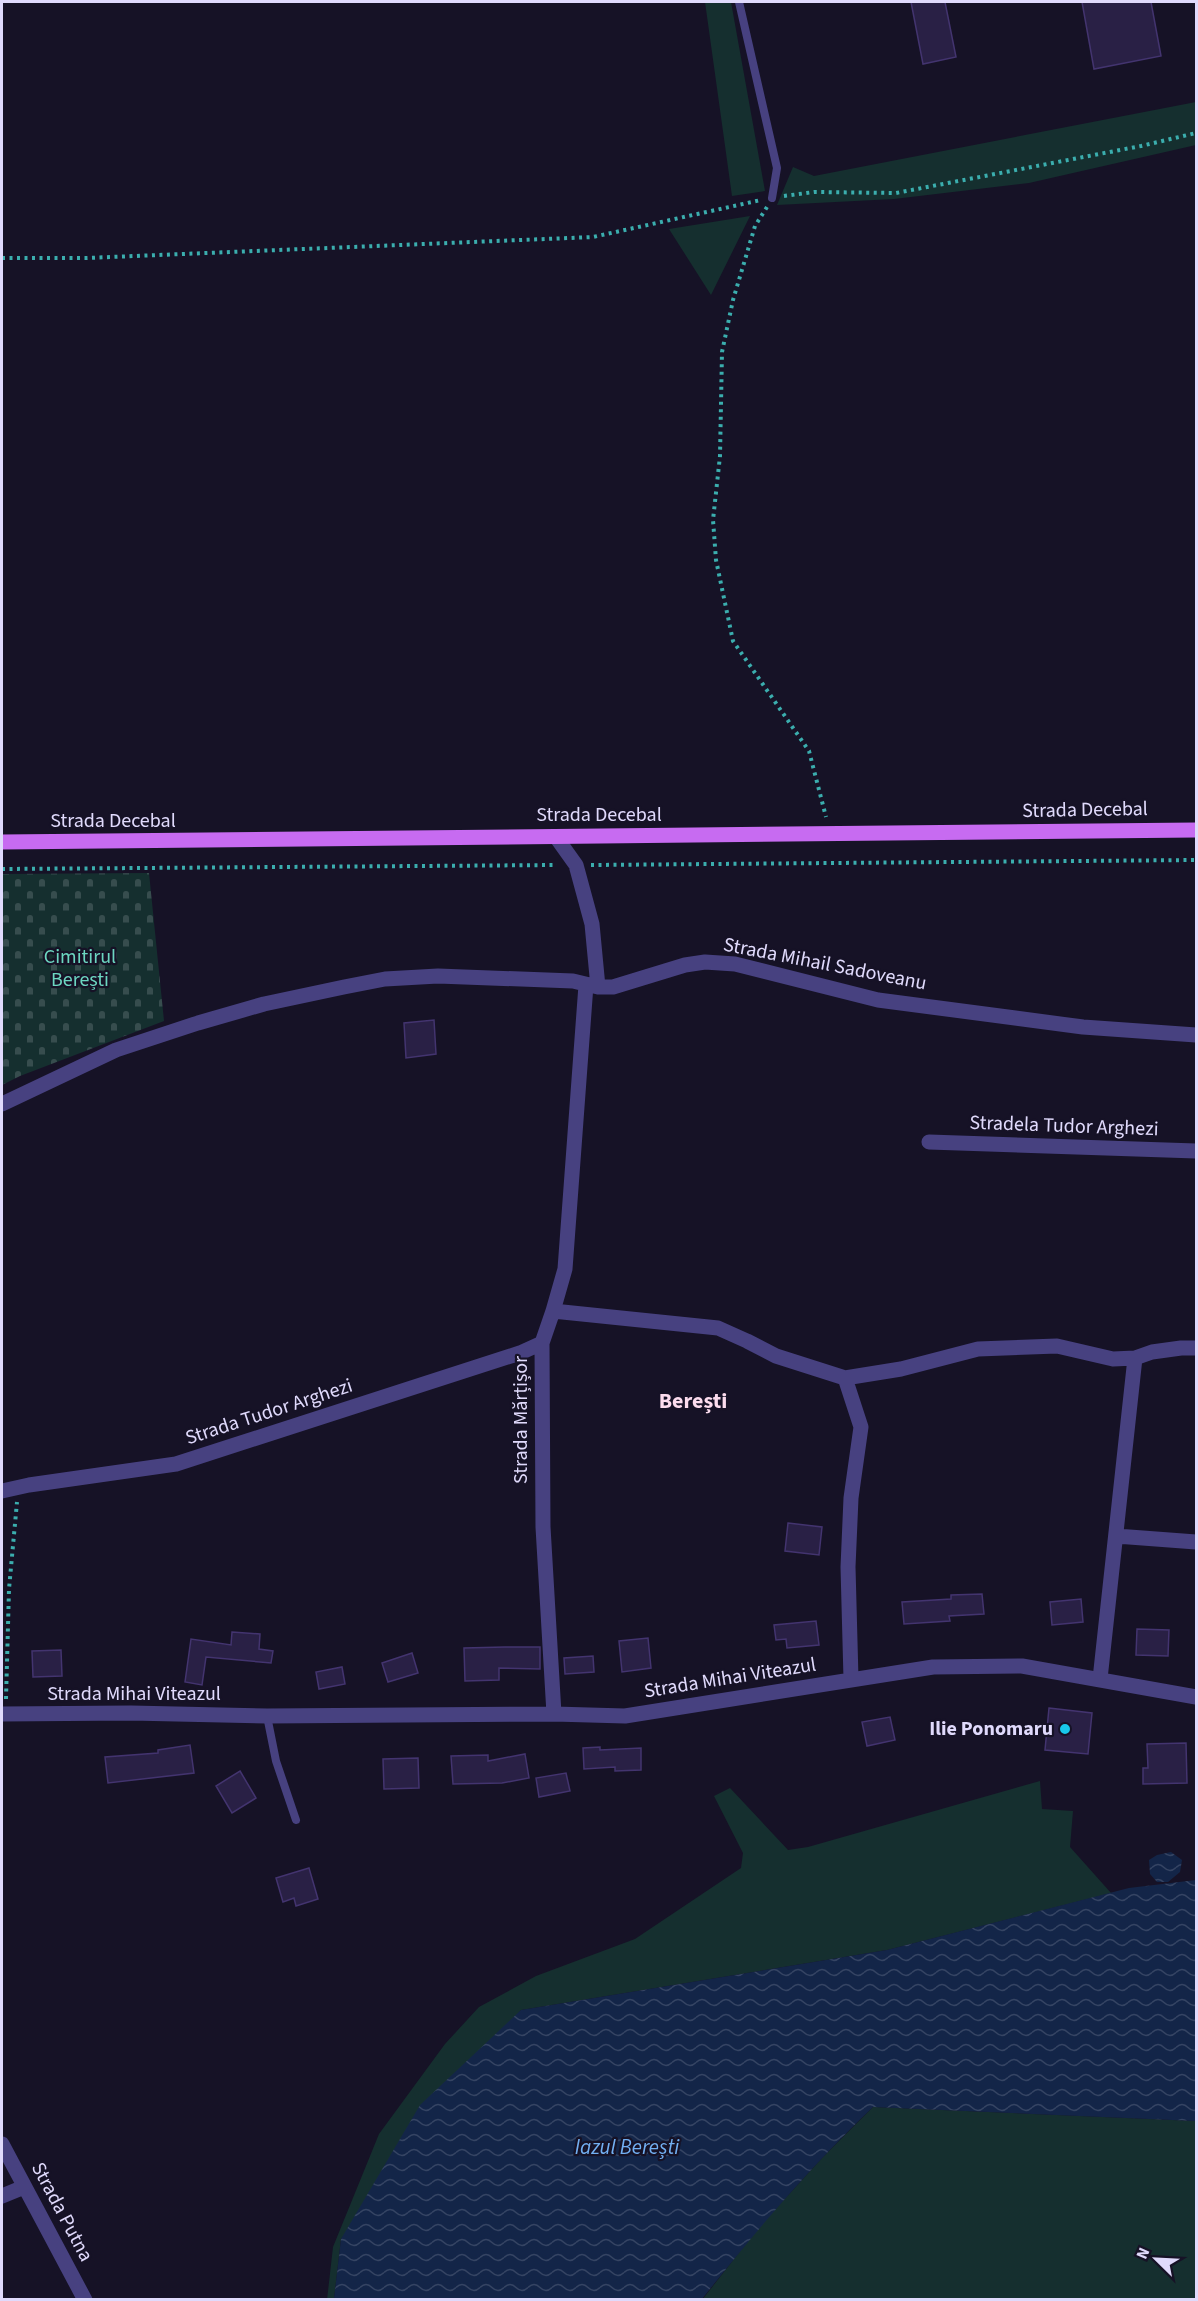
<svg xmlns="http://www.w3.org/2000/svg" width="1198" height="2301" font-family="'Source Sans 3',sans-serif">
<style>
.grass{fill:#152f2f}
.cemetery{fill:url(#cemetery-stones)}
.water{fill:url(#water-waves)}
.building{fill:#292045;stroke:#43346f;stroke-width:1.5}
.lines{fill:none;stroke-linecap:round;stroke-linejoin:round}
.path{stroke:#3baeae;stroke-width:4;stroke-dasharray:3 4.5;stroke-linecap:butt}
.service{stroke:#474180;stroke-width:8}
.minor{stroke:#474180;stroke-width:15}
.primary{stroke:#c76bf1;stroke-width:15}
.poi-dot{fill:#18c8ea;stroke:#161226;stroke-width:2}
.labels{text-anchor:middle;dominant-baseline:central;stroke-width:4.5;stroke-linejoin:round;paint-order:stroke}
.street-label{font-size:20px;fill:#e0dafc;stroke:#161226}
.park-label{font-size:20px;fill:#6cd6c1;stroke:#161226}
.poi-label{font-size:20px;font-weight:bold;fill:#e0dafc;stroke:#161226;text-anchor:end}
.water-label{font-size:21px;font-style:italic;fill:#72aff2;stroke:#161226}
.quarter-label{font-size:22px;font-weight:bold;fill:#fcdcee;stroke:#161226}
</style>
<defs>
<pattern id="cemetery-stones" width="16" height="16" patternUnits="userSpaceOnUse" patternTransform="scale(1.5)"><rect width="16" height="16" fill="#152f2f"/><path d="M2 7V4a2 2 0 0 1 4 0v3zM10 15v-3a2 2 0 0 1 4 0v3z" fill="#374d4e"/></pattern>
<pattern id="water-waves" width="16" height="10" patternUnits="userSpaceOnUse" patternTransform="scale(1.5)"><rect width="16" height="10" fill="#132548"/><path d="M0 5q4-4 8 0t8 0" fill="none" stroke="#354463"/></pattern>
</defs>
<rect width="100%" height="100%" fill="#161226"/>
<!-- grass -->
<path class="grass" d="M705,2H731L765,191L732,196Z
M1196,102V145L1029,183L894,199L777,205L793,167L814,176Z
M750,216L711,295L669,229Z
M1040,1781L1042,1809L1073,1811L1070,1847L1111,1893L887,1950L521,2010L341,2239L334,2299L327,2300L333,2247L379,2134L445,2044L479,2007L536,1976L635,1939L741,1868L743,1853L714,1796L730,1788L788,1850L808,1847Z
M873,2107L1196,2121V2299L702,2300L759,2227L823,2157Z"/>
<!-- cemetery -->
<path class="cemetery" d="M149,873L164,1021L20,1076L2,1085V874Z"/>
<!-- water -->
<path class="water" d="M1171,1852L1182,1860L1180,1872L1168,1882H1157L1150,1874L1149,1860L1157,1855Z
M1196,1880V2121L873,2107C810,2167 755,2232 702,2299H334L341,2239L420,2105L521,2010L887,1950L1129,1888Z"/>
<!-- building -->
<path class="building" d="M911,2H945L956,57L923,64Z
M1082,2H1151L1161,56L1094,69Z
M434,1020L436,1054L406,1058L404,1023Z
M788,1523L822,1527L819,1555L785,1551Z
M982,1594L984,1614L949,1616L950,1621L904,1624L902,1602L951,1599V1595Z
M1081,1599L1083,1622L1052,1625L1050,1602Z
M816,1621L819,1645L787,1648L786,1639L776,1640L774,1625Z
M1137,1629L1169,1630L1168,1656L1136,1655Z
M232,1632L260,1634L259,1649L273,1651L271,1663L206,1657L202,1685L185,1682L191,1639L231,1645Z
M648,1638L651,1668L622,1672L619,1641Z
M505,1647H540V1669L499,1668V1680L465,1681L464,1648Z
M61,1650L62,1676L33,1677L32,1651Z
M412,1653L418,1673L388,1682L382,1663Z
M593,1656L594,1672L565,1674L564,1658Z
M342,1667L345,1684L319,1689L316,1672Z
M1049,1708L1092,1713L1088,1754L1045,1750Z
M890,1717L895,1740L867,1746L862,1722Z
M1186,1743L1187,1783L1143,1784V1768H1148L1147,1744Z
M190,1745L194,1773L108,1783L105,1757L158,1753V1750Z
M600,1747V1750L641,1748V1770L615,1771V1767L584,1769L583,1748Z
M525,1754L529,1778L502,1783L453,1784L451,1756L488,1755V1761Z
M418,1758L419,1788L384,1789L383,1759Z
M240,1771L256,1798L232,1813L216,1786Z
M566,1773L570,1791L539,1797L536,1778Z
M309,1868L318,1899L296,1906L294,1898L283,1902L276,1878Z"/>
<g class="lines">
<!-- path -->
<path class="path" d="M784,196L814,192L896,193L1141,146L1196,133
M767,207L755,226L733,300L722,352L720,456L713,520L716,560L733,641L809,751L826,817
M2,258H86L593,237L761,200
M591,865L1196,860
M2,869L557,865
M6,1699L9,1589L17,1502"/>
<!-- service -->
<path class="service" d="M739,2L777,168L772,198
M267,1716L276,1761L296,1820"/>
<!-- minor -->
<path class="minor" d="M556,837L576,865L592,924L598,987
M2,1104L116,1050L198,1023L264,1004L344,987L385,979L438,976L573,981L598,987H613L685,965L705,962L735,964L878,1000L1083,1027L1196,1035
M929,1142L1196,1151
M553,1311L718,1328L747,1341L776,1356L845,1378L901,1369L978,1349L1057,1346L1113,1359L1135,1358L1152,1352L1181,1348H1196
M845,1378L861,1427L851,1498L848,1567L851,1679
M2,1491L29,1485L176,1464L520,1353L542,1343
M1116,1536L1196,1542
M1100,1679L1135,1358
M2,1714L131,1713L267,1716L554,1714L625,1716L933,1667L1022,1666L1196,1697
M554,1714L543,1527L542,1343L553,1311L565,1269L586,985
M2,2144L85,2300
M2,2196L24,2187"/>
<!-- primary -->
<path class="primary" d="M2,842L1196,830"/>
</g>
<!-- markers -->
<circle class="poi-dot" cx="1065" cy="1729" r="6"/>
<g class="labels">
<!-- street labels -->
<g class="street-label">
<text transform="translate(1085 810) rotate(-1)">Strada Decebal</text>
<text x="599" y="815">Strada Decebal</text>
<text x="113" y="821">Strada Decebal</text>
<text transform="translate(825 964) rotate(11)">Strada Mihail Sadoveanu</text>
<text transform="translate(1064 1126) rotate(2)">Stradela Tudor Arghezi</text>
<text transform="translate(269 1412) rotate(-18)">Strada Tudor Arghezi</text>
<text transform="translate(521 1420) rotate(-90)">Strada Mărțișor</text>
<text transform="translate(730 1678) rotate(-9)">Strada Mihai Viteazul</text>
<text x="134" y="1694">Strada Mihai Viteazul</text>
<text transform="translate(62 2212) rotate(62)">Strada Putna</text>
</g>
<!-- park labels -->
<g class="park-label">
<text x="80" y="957">Cimitirul<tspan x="80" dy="23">Berești</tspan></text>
</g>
<!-- poi labels -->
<g class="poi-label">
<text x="1053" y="1729">Ilie Ponomaru</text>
</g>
<!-- water labels -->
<g class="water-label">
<text x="627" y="2147">Iazul Berești</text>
</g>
<!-- quarter labels -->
<g class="quarter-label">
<text x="693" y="1401">Berești</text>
</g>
</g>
<!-- border -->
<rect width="1198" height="2301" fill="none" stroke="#e0dafc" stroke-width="6"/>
<!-- north arrow -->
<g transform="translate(1156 2259) rotate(294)" stroke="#161226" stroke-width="4.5" paint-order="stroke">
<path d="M0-4.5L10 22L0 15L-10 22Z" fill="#e0dafc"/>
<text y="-9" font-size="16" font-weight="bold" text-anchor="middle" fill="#e0dafc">N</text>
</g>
</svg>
